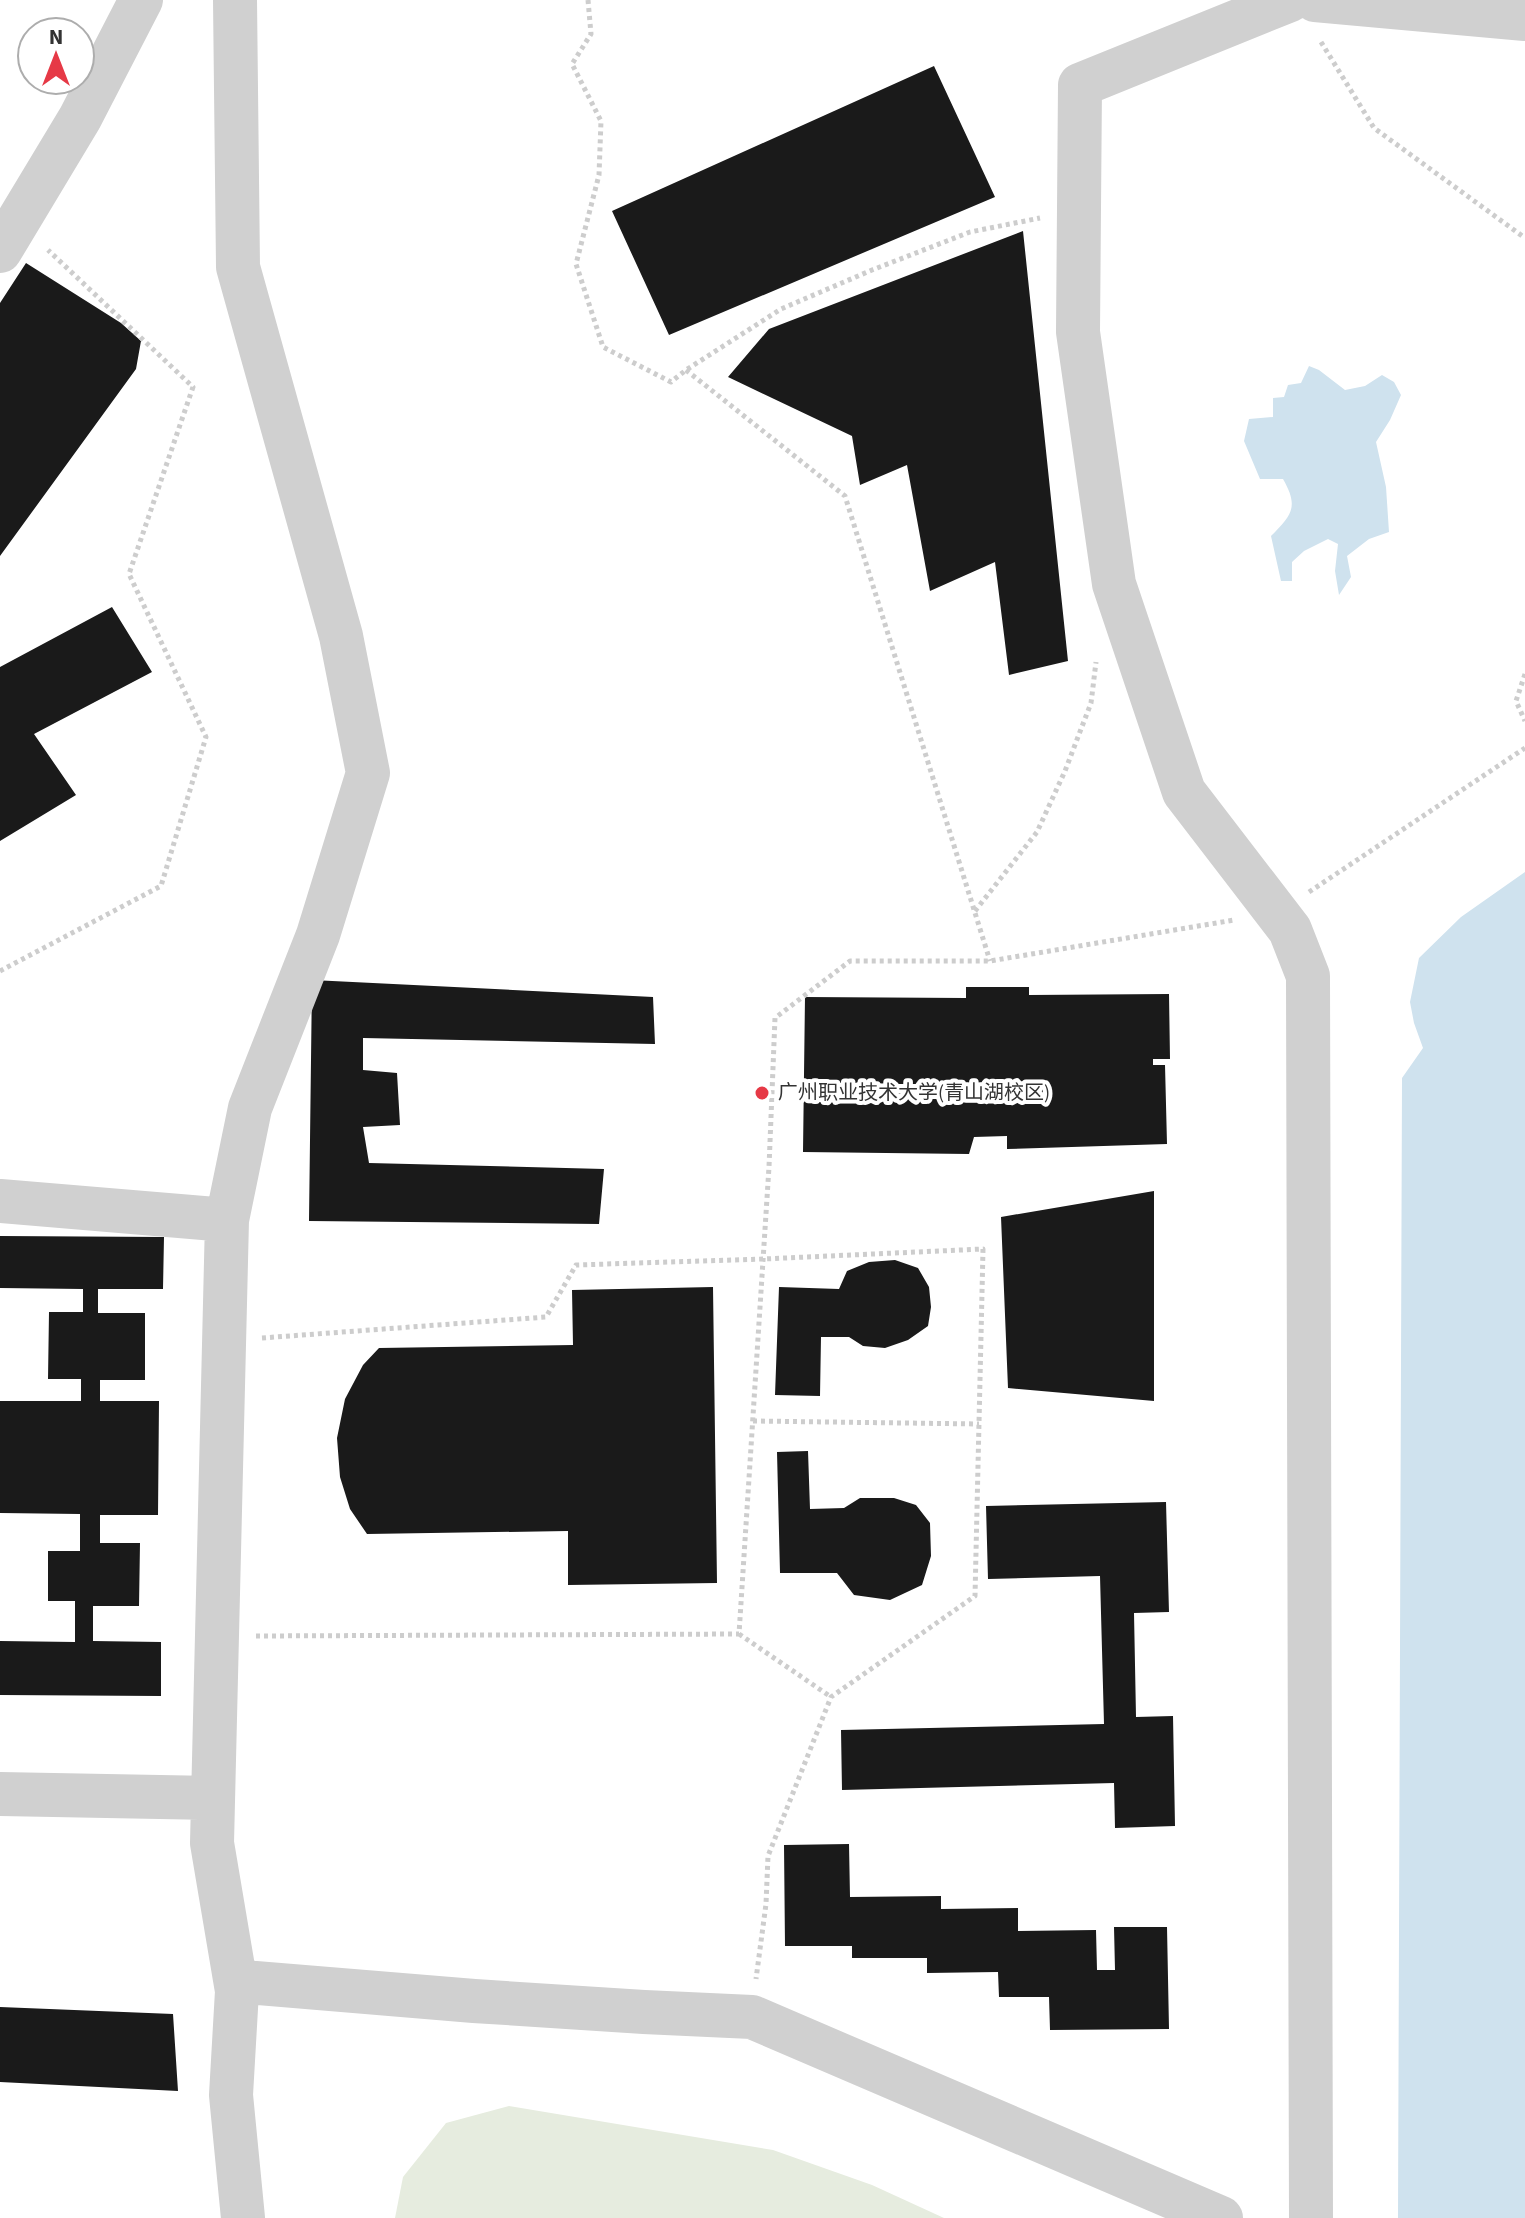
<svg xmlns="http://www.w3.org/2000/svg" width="1525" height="2218" font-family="'Source Sans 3','Noto Sans SC',sans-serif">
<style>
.green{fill:#e6ecdf}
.water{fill:#cfe2ee}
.building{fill:#1a1a1a}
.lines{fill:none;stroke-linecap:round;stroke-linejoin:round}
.path{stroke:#cdcdcd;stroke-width:5;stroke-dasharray:4 4;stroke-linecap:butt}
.minor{stroke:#d0d0d0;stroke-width:44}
.poi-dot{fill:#e63946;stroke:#fff;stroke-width:3}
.labels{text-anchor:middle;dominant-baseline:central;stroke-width:8;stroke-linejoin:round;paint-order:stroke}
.poi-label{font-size:20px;fill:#333;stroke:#fff;text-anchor:start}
</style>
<rect width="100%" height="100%" fill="#fff"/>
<!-- green -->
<path class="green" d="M509,2106L773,2150L872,2185L944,2218H395L403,2177L446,2123Z"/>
<!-- water -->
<path class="water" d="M1309,366L1319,370L1345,390L1365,386L1382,375L1394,382L1401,395L1390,420L1376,442L1386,487L1389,532L1369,539L1347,556L1351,577L1339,595L1335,571L1338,544L1328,539L1304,551L1292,562V581H1281L1271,536C1292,515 1299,507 1283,479H1260L1244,441L1249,419L1273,417V398L1284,397L1288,385L1301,383Z
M1525,872V2218H1398L1402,1078L1423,1048L1414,1023L1410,1002L1419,958L1461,917Z"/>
<!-- building -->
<path class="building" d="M934,66L995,197L669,335L612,211Z
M1023,231L1068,661L1009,675L995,562L930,591L907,465L860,485L852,436L728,377L769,329Z
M26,263L121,323L141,341L136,369L0,556V303Z
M112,607L152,672L34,734L76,795L0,841V667Z
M312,980L653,997L655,1044L363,1038V1070L397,1073L400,1125L363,1127L369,1163L604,1169L599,1224L309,1221Z
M966,987H1029V995L1169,994L1170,1059H1153V1065H1165L1167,1144L1007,1149V1136L974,1137L969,1154L803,1152L805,997L966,998Z
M1154,1191V1401L1008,1388L1001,1217Z
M0,1236L164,1237L163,1289H98V1313H145V1380H100V1401H159L158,1515H100V1543H140L139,1606H93V1641L161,1642V1696L0,1695V1641L75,1642V1601H48V1551H80V1514L0,1513V1401H81V1379H48L49,1312H83V1289L0,1288Z
M895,1260L918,1268L929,1287L931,1307L928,1326L908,1340L885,1348L863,1346L849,1337H821L820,1396L775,1395L779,1287L839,1289L847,1271L869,1262Z
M713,1287L717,1583L568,1585V1531L367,1534L350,1509L340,1477L337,1438L345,1399L363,1365L379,1348L573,1345L572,1290Z
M808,1451L810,1509L844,1508L860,1498H894L916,1505L930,1523L931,1556L922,1585L890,1600L854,1595L837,1573H780L777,1452Z
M1166,1502L1169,1612L1134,1613L1136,1717L1173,1716L1175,1826L1115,1828L1114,1783L842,1790L841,1730L1104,1724L1100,1576L988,1579L986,1506Z
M849,1844L850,1897L941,1896V1909L1018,1908V1931L1096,1930L1097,1970H1115L1114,1927H1167L1169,2029L1050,2030L1049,1997H999L998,1972L927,1973V1958H852V1946H785L784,1845Z
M0,2007L173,2014L178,2091L0,2082Z"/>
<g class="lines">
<!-- path -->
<path class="path" d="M588,0L591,34L572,64L601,121L599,175L576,264L603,347L671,382L686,370L781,309L872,270L970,232L1040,218
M1321,42L1374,128L1525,238
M686,370L845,496L990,961
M1525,674L1516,701L1525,721
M1309,892L1525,748
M975,911L1037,832L1065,771L1091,703L1096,662
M0,971L161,886L206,737L129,574L193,387L48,250
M262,1338L546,1317L576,1265L763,1259L983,1249L975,1596L831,1697L768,1856L766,1904L756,1979
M753,1421L979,1424
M739,1634L831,1697
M256,1636L739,1634L769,1167L775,1018L850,961H990L1234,920"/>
<!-- minor -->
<path class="minor" d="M235,0L238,267L341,636L368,773L318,935L250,1108L227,1220L212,1843L237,1991
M1290,0L1080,85L1078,332L1114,584L1184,792L1290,930L1308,976L1311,2218
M1315,0L1525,19
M0,251L80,118L141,0
M0,1201L227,1220
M0,1794L213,1798
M243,2218L231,2095L237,1991L245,1982L474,2001L644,2012L752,2017L1221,2218"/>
</g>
<!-- markers -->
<circle class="poi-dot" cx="762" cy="1093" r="8"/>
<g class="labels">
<!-- poi labels -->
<g class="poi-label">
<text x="778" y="1093">广州职业技术大学(青山湖校区)</text>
</g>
</g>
<!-- north arrow -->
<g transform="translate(56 56)"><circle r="38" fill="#ffffff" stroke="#adadad" stroke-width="2"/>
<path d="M0-6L14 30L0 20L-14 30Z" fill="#e63946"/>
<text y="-12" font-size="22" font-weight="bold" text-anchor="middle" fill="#333333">N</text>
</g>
</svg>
